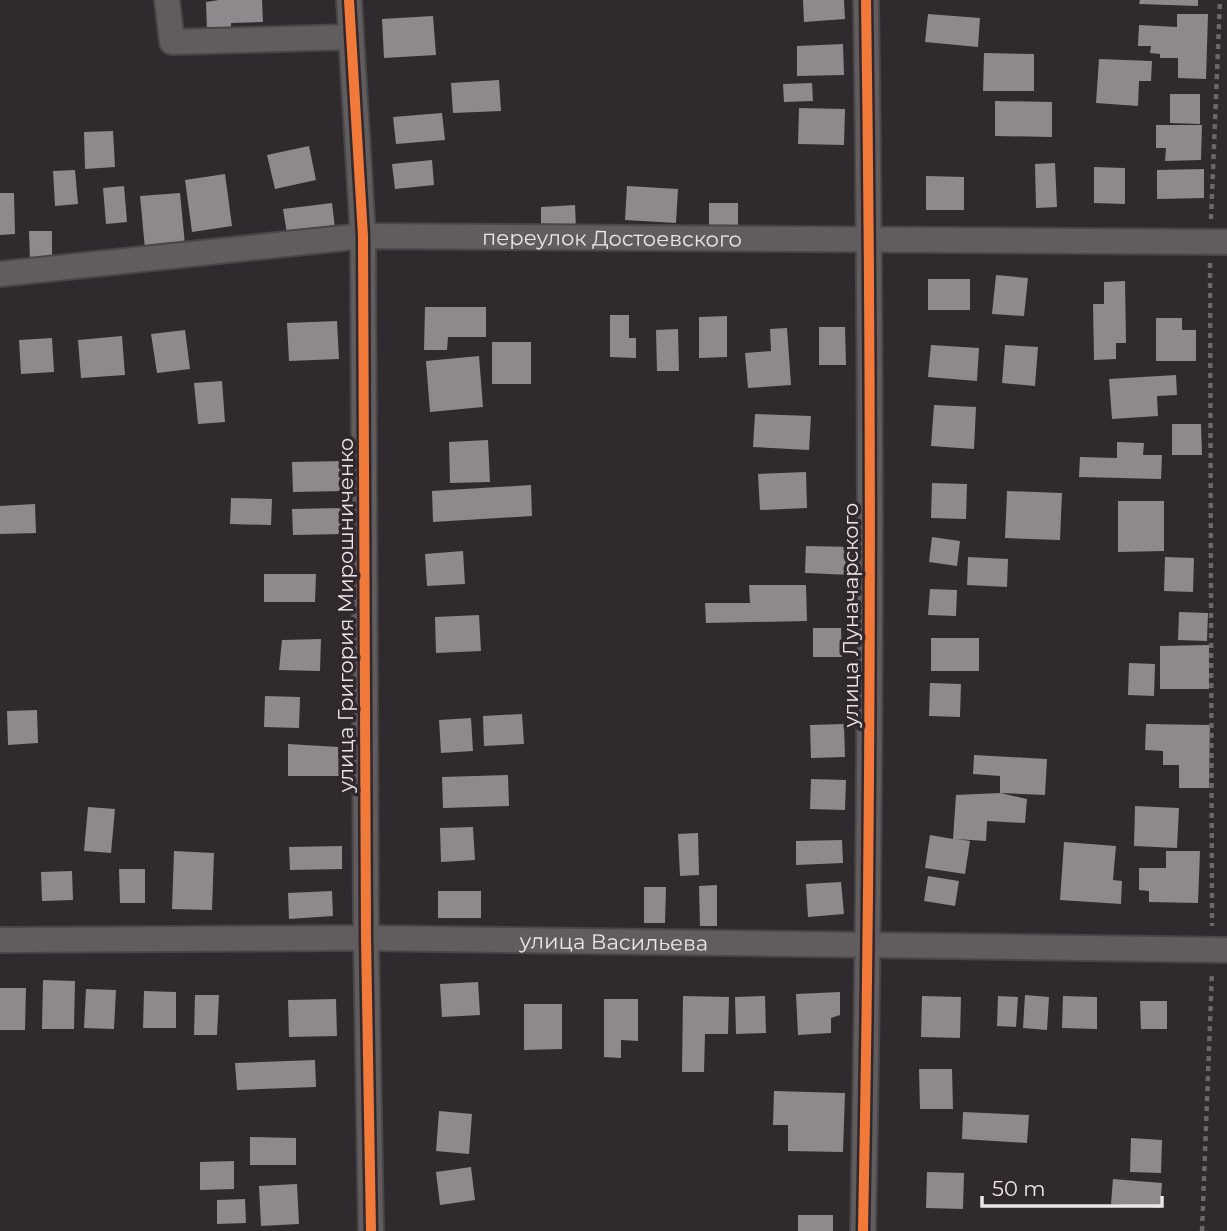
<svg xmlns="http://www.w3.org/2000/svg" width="1227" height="1231" font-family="Montserrat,sans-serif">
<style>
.building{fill:#8e898c}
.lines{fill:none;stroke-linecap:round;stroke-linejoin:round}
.minor-casing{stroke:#494648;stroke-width:28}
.path{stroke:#6b676a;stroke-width:4.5;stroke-dasharray:5 5;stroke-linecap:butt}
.minor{stroke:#615d5f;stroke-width:24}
.cycleway-casing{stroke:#31282e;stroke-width:15}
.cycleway{stroke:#f17a3a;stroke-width:10}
.labels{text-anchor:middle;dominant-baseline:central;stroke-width:7;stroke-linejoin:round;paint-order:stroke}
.street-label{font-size:21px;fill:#ebe5e9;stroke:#31282e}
</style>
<rect width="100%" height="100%" fill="#2f2a2d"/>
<!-- building -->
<path class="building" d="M219,0H262L263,22L231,23V31L207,32L206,2Z
M803,0H844L845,19L804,22Z
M1140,0H1198V6L1139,4Z
M928,14L980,18L978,47L925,42Z
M1177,14H1208L1206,79L1178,78V58H1160V54L1150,53L1151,46H1138L1139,25L1177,27Z
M433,16L436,55L384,58L382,19Z
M843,44L844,75L797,76V46Z
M984,53L1034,54V91H983Z
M1099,59L1152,61L1151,81H1139L1138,106L1096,103Z
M499,80L501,111L453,113L451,83Z
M812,83L813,101L784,102L783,84Z
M1170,94H1200V124L1170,123Z
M995,101L1052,102V137L995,136Z
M799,108L845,109L844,145L798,144Z
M442,113L445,140L396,144L393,117Z
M1156,125H1202L1201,160L1165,161L1166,148H1156Z
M113,131L115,167L85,169L84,132Z
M309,146L316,180L275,189L267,155Z
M432,160L434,185L395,189L392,164Z
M1055,163L1057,207L1036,208L1035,164Z
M1094,167L1125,168V204L1094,203Z
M1204,169V198L1157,199V170Z
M75,170L78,204L55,206L53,171Z
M225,174L232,226L192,232L185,180Z
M926,176L964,177V210H926Z
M124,186L127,222L106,224L103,188Z
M627,186L678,189L676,223L625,220Z
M0,193H14L15,234L0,235Z
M180,193L185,245L145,249L140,196Z
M332,203L335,228L287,234L283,209Z
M709,203H738V226L709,225Z
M575,205L576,228L541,230V207Z
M29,231H52V261H30Z
M996,275L1028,278L1024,316L992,314Z
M928,279H970V310H928Z
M1125,281L1126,343H1116V359L1094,360L1093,304H1104V282Z
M425,307H486V337H448L447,350H424Z
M610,315H629V338H636V358L610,357Z
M727,316V357L699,358V317Z
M1156,318H1182V330H1196V361H1156Z
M337,321L339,359L289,361L287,323Z
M819,327H845L846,365H819Z
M787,328L791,385L748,388L745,353L771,351L770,329Z
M678,329L679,371H657L656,330Z
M185,330L190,369L157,373L151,334Z
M122,336L125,375L81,378L78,340Z
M52,338L54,372L21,374L19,340Z
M492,342H531V384H492Z
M931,345L979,348L977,381L928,377Z
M1005,345L1038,347L1035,386L1002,383Z
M479,356L483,407L430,412L426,361Z
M1176,375L1177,395L1157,396L1158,416L1112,419L1109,379Z
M222,381L225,422L198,424L194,383Z
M934,405L976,407L974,449L931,446Z
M755,414L811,416L809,450L753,447Z
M1172,424H1201L1202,455H1172Z
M488,440L490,482L450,483L449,442Z
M1117,442L1144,443L1143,455H1162L1161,479L1079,477L1080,457L1117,458Z
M344,461L345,491L293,492L292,462Z
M806,472L807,508L760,510L758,474Z
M932,483L967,484L966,519L931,518Z
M531,485L532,516L433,522L432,491Z
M1007,491L1062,493L1060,540L1005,538Z
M231,498L272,499L271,525L230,524Z
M1118,501H1164V551L1118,552Z
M35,504L36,533L0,534V506Z
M342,508L343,534L293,535L292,509Z
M932,537L960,541L957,566L929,562Z
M806,546L853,547L852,575L805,573Z
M463,551L465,584L427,586L425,554Z
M968,557L1008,559L1007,587L967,585Z
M1165,557L1194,558L1193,592L1164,591Z
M264,574H316L315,602H264Z
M749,585H806L807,621L706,623L705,603H750Z
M930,589L957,590L956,616L928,615Z
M1179,612L1208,613L1207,641L1178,640Z
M479,615L481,651L436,653L435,617Z
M813,628H841L842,657H813Z
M931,638H979V671H931Z
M321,639L320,671L279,670L282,640Z
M1209,645V689H1160V646Z
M1129,663L1155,664L1154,696L1128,695Z
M930,683L961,684L960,717L929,716Z
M265,696L300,697L299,728L264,727Z
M37,710L38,743L8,745L7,711Z
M522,714L524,744L484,746L483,716Z
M471,718L473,751L441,753L439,720Z
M844,724L845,757L811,758L810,725Z
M1146,724L1210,725L1209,788H1179V765H1163V751L1145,750Z
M288,744L338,747L339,776H288Z
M974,755L1047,759L1045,795L1000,793V776L973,774Z
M508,775L509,806L443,808L442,777Z
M811,779L846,780L845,810L810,809Z
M1000,793L1027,799L1025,823L987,821L986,841L956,839L970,841L965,874L925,868L930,835L953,839L956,795Z
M1135,806L1179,808L1177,848L1134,846Z
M88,807L115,809L111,853L84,851Z
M473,827L475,860L441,862L440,828Z
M698,833L699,875L680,876L678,834Z
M842,840L843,863L796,865V841Z
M1064,842L1116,846L1113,880L1122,881L1121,904L1060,900Z
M342,846V869L290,870L289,847Z
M174,851L214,853L212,910L172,909Z
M1166,851H1200L1198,903L1149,902V891L1139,890V868H1166Z
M119,869H145V903H120Z
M72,871L73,900L42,901L41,872Z
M928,876L959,881L955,906L924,901Z
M841,882L844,914L808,917L806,884Z
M717,885V926H700L699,886Z
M644,887H666L665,923H644Z
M332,891L333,916L289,919L288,893Z
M438,891H481V918H438Z
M43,980L75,981L74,1029H42Z
M478,982L480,1015L442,1017L440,984Z
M0,988H26L25,1030H0Z
M86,989L116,990L114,1029L84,1028Z
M144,991L176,992V1028H143Z
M840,992V1015L831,1018V1033L798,1035L796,994Z
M195,995H219L217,1035H194Z
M1025,995L1049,997L1047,1030L1023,1028Z
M683,996L729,997L728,1034H705L704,1072H682Z
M765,996L766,1033L736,1034L735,997Z
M922,996L961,997L960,1038L921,1037Z
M998,996L1018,997L1016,1027L997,1026Z
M1063,996L1097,997V1029L1062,1028Z
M336,999L337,1036L289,1037L288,1000Z
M604,999H638V1041L621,1040V1058L604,1057Z
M1140,1001H1167V1029H1141Z
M524,1004H562V1049L524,1050Z
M315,1060L316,1087L237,1090L235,1063Z
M919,1069H952L953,1109H920Z
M774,1091L845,1093L843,1152L788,1151V1125H773Z
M439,1111L472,1114L469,1154L436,1151Z
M963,1112L1029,1115L1027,1143L962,1139Z
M250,1137L296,1138V1165H250Z
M1131,1138L1162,1140L1161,1173L1130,1172Z
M234,1161V1189L200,1190V1162Z
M471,1167L475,1200L440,1205L436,1172Z
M927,1172L964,1173L963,1209L926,1208Z
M1113,1179L1162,1183L1160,1208L1111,1204Z
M297,1184L299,1224L261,1226L259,1186Z
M245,1199L246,1223L217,1224V1200Z
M798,1215H833V1231H798Z"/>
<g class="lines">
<!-- minor casing -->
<g class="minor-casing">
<g id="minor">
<path d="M167,0L172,42L351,37"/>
<path d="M349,0L363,236L366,938L371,1231"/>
<path id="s1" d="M0,274L363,236L1227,242"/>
<path id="s2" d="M0,940L366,938L1227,950"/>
<path d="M863,1231C871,821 872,410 866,0"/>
</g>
</g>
<!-- path -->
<path class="path" d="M1211,219L1220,0
M1210,263L1212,926
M1202,1231L1212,971"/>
<!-- minor -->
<use href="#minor" class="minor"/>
<!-- cycleway casing -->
<g class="cycleway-casing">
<path id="cycleway" d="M349,0L363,236L366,938L371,1231
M863,1231C871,821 872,410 866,0"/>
</g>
<!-- cycleway -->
<use href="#cycleway" class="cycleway"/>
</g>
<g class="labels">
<!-- street labels -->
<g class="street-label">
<text stroke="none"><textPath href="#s1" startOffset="614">переулок Достоевского</textPath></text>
<text transform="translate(345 615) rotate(-90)">улица Григория Мирошниченко</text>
<text transform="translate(850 615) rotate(-90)">улица Луначарского</text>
<text stroke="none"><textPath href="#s2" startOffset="614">улица Васильева</textPath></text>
</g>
</g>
<!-- scale -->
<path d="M982 1196v10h180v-10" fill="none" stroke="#ebe5e9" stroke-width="3.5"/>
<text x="992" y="1196" font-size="21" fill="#ebe5e9" stroke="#31282e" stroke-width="5" paint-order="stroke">50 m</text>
</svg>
